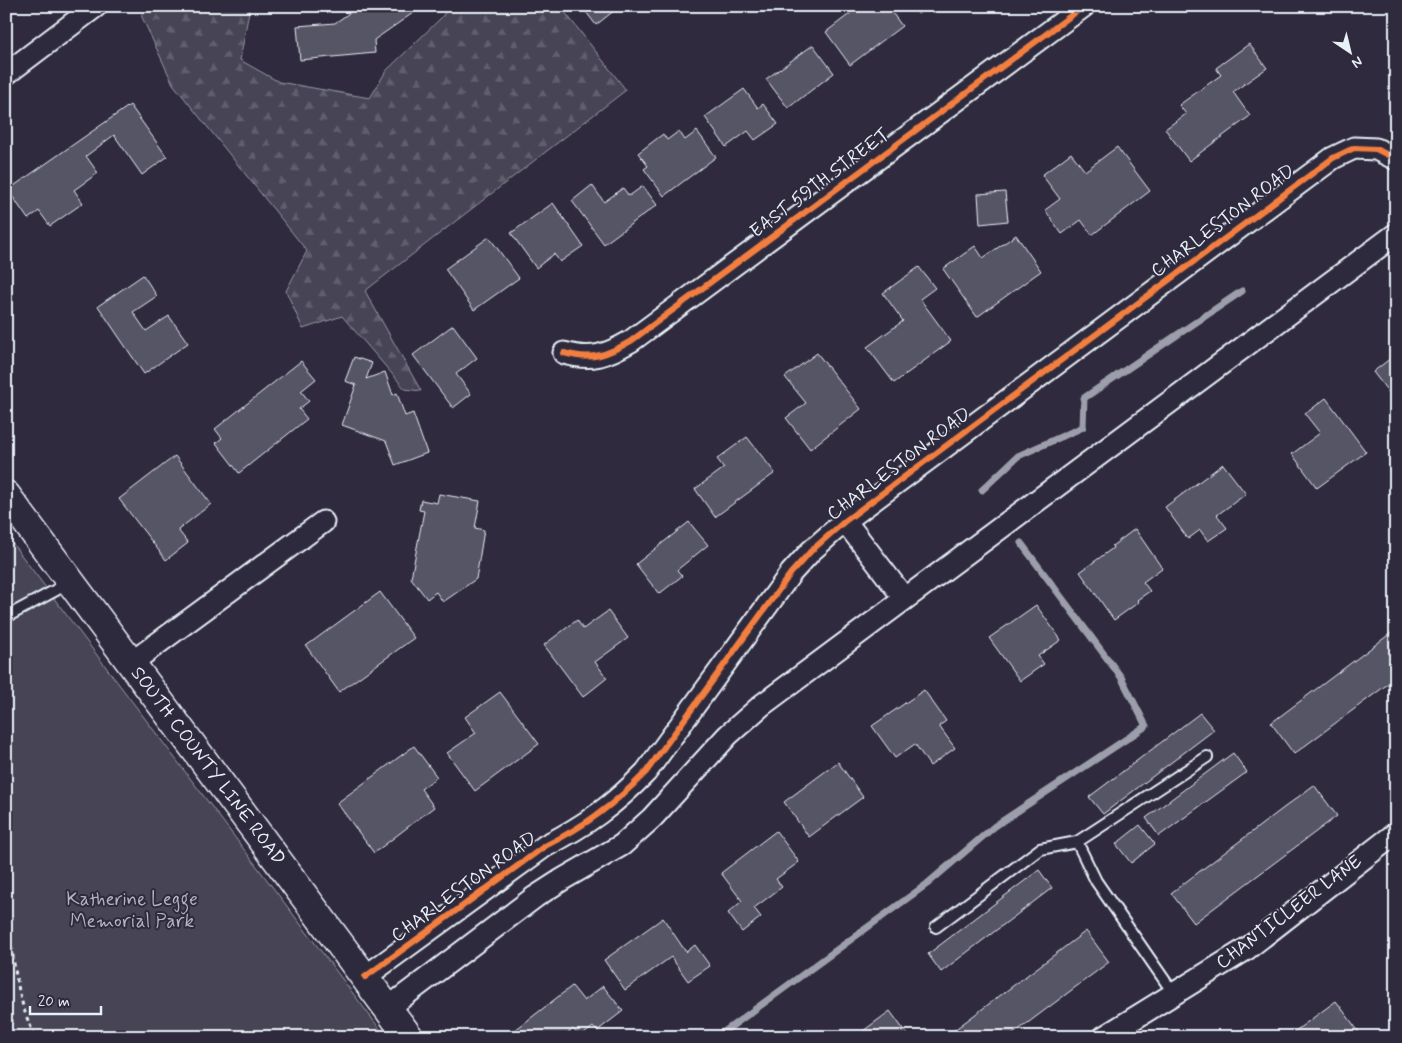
<svg xmlns="http://www.w3.org/2000/svg" width="1402" height="1043" font-family="Mynerve,sans-serif">
<style>
.green{fill:#464455;stroke:#979aa6}
.forest{fill:url(#forest-firs);stroke:#979aa6}
.lines{fill:none;stroke-linecap:round;stroke-linejoin:round}
.stream{stroke:#9c9fab;stroke-width:7}
.building{fill:#575565;stroke:#e8f1f8}
.service-casing{stroke:#e8f1f8;stroke-width:14}
.minor-casing{stroke:#e8f1f8;stroke-width:25}
.secondary-casing{stroke:#e8f1f8;stroke-width:31}
.path{stroke:#e8f1f8;stroke-width:3;stroke-dasharray:4 4;stroke-linecap:butt}
.service{stroke:#2f2a3d;stroke-width:10}
.minor{stroke:#2f2a3d;stroke-width:21}
.secondary{stroke:#2f2a3d;stroke-width:28}
.cycleway-casing{stroke:#2f2a3d;stroke-width:9}
.cycleway{stroke:#f27e40;stroke-width:6}
.labels{text-anchor:middle;dominant-baseline:central;stroke-width:4;stroke-linejoin:round;paint-order:stroke}
.street-label{font-size:19px;fill:#e8f1f8;stroke:#2f2a3d}
.park-label{font-size:19px;fill:#afb4bf;stroke:#2f2a3d}
</style>
<defs>
<pattern id="forest-firs" width="22" height="20" patternUnits="userSpaceOnUse" patternTransform="scale(1.25)"><rect width="22" height="20" fill="#464455"/><path d="M5 1l3.5 6h-7zM16 11l3.5 6h-7z" fill="#615f6e"/></pattern>
</defs>
<rect width="100%" height="100%" fill="#2f2a3d"/>
<filter id="ink" filterUnits="userSpaceOnUse"><feTurbulence type="fractalNoise" baseFrequency=".02" numOctaves="2"/><feDisplacementMap in="SourceGraphic" scale="10" xChannelSelector="R" yChannelSelector="G"/><feConvolveMatrix kernelMatrix="1 2 1 2 8 2 1 2 1" color-interpolation-filters="sRGB"/></filter>
<g filter="url(#ink)">
<!-- green -->
<path class="green" d="M6,535L386,1037H6Z"/>
<!-- forest -->
<path class="forest" d="M153,6H250L240,60L279,82L370,98L386,71L442,17L449,6H560L626,90L365,291L421,391L405,389L342,316L303,329L286,291L307,251L173,84L141,15Z"/>
<g class="lines">
<!-- stream -->
<path class="stream" d="M982,490L1018,456L1083,427L1084,398L1242,291
M717,1037L927,884L995,826L1146,726L1121,677L1021,543"/>
</g>
<!-- building -->
<path class="building" d="M349,6H423L374,40L375,53L300,60L297,26L335,23L352,11Z
M585,6H620L596,25L583,8Z
M860,6H887L902,26L850,65L826,32Z
M912,6H929L918,14Z
M1249,44L1267,68L1233,92L1250,116L1189,161L1165,129L1186,114L1179,105L1221,75L1216,68Z
M813,45L834,73L788,108L766,79Z
M744,89L758,108L763,104L778,124L755,140L748,131L726,147L705,117Z
M130,105L167,157L142,175L114,135L86,156L98,173L74,190L83,203L50,226L39,211L28,219L8,190Z
M679,131L685,140L697,131L716,157L664,196L644,169L648,166L638,153L663,134L667,140Z
M1117,147L1150,191L1092,235L1081,220L1062,234L1045,210L1060,199L1042,175L1071,153L1085,171Z
M592,185L604,202L623,188L629,196L643,186L657,205L604,244L572,201Z
M1005,192L1008,221L980,224L978,194Z
M553,203L583,246L560,262L554,254L536,268L511,233Z
M1016,235L1041,271L977,317L943,269L975,246L983,258Z
M489,237L519,278L474,310L445,269Z
M919,267L935,288L920,299L951,341L894,383L867,347L903,321L883,293Z
M143,275L157,296L133,312L146,331L169,316L188,343L144,374L98,306Z
M453,325L477,358L456,374L471,394L453,408L413,355Z
M817,353L861,409L810,449L786,418L806,403L785,377Z
M1396,354V402L1373,372Z
M354,357L372,363L366,379L385,372L393,395L397,393L405,416L413,413L427,453L395,465L386,441L342,425L356,385L345,381Z
M301,361L316,379L301,391L309,401L299,409L307,419L239,473L216,443L222,438L215,429Z
M1326,398L1366,452L1317,488L1292,454L1320,433L1305,414Z
M747,437L775,473L715,517L695,489L724,468L717,459Z
M175,456L211,504L178,530L188,543L166,560L119,499Z
M1223,464L1246,494L1217,515L1227,528L1208,541L1200,530L1188,539L1165,507Z
M439,494L480,501L475,528L484,530L476,579L443,602L436,592L427,599L411,578L424,511L419,510L421,500L437,503Z
M689,522L708,545L677,570L682,576L659,594L636,564Z
M1135,529L1162,568L1143,582L1150,591L1137,600L1139,602L1114,620L1080,572L1113,548L1112,546Z
M380,592L414,638L339,692L306,646Z
M1036,605L1061,640L1038,656L1044,664L1020,681L989,638Z
M608,611L628,638L595,662L607,678L583,697L544,645L577,620L583,629Z
M1395,630L1396,678L1294,754L1271,723Z
M924,690L946,721L939,726L955,748L930,766L915,744L895,758L872,726Z
M500,692L539,744L475,791L447,753L476,733L465,717Z
M1200,713L1214,730L1103,814L1089,797Z
M414,746L437,777L421,789L434,807L374,853L337,803Z
M1233,753L1247,772L1159,836L1146,818Z
M838,762L863,797L809,837L784,802Z
M1314,785L1337,816L1194,923L1171,893Z
M1140,825L1155,844L1131,863L1116,844Z
M776,831L799,862L776,879L782,887L754,908L761,917L742,932L728,913L742,901L721,873Z
M1039,870L1052,888L941,972L928,954Z
M663,918L686,952L695,945L710,966L688,981L671,957L625,990L604,960Z
M1086,931L1109,962L1009,1037H945Z
M572,986L584,1001L603,986L623,1011L597,1031L593,1027L580,1037L573,1029L563,1037H513L510,1034Z
M1336,1001L1359,1032L1353,1037H1287Z
M890,1011L909,1037H855Z"/>
<g class="lines">
<!-- service casing -->
<g class="service-casing">
<path id="service" d="M6,617L69,583
M936,927L1040,849L1077,842
M1174,994L1096,881L1077,842L1207,757"/>
</g>
<!-- minor casing -->
<g class="minor-casing">
<path id="minor" d="M6,74L96,6
M564,353C592,361 607,355 631,341L1084,6
M845,521L904,598
M131,663L323,522
M365,977L545,846C585,826 615,804 646,772L791,573L811,551L845,521L1333,158L1354,148L1376,149L1396,159
M388,1008L535,897L563,879L622,845L652,818L728,735L762,705L1396,234
M1104,1037L1248,948L1396,833"/>
</g>
<!-- secondary casing -->
<g class="secondary-casing">
<path id="secondary" d="M6,495L409,1037"/>
</g>
<!-- path -->
<path class="path" d="M6,899C12,942 14,999 36,1037"/>
<!-- service -->
<use href="#service" class="service"/>
<!-- minor -->
<use href="#minor" class="minor"/>
<!-- secondary -->
<use href="#secondary" class="secondary"/>
<!-- cycleway casing -->
<g class="cycleway-casing">
<path id="cycleway" d="M564,353C592,361 607,355 631,341L1084,6
M365,977L545,846C585,826 615,804 646,772L791,573L811,551L845,521L1333,158L1354,148L1376,149L1396,159"/>
</g>
<!-- cycleway -->
<use href="#cycleway" class="cycleway"/>
</g>
</g>
<g class="labels">
<!-- street labels -->
<g class="street-label">
<text transform="translate(820 183) rotate(-37)">EAST 59TH STREET</text>
<text transform="translate(1223 221) rotate(-37)">CHARLESTON ROAD</text>
<text transform="translate(899 464) rotate(-37)">CHARLESTON ROAD</text>
<text transform="translate(208 766) rotate(53)">SOUTH COUNTY LINE ROAD</text>
<text transform="translate(464 887) rotate(-36)">CHARLESTON ROAD</text>
<text transform="translate(1289 912) rotate(-37)">CHANTICLEER LANE</text>
</g>
<!-- park labels -->
<g class="park-label">
<text x="132" y="899">Katherine Legge<tspan x="132" dy="22">Memorial Park</tspan></text>
</g>
</g>
<!-- margin -->
<rect width="1402" height="1043" fill="none" stroke="#2f2a3d" stroke-width="25"/>
<rect x="12" y="12" width="1377" height="1018" fill="none" stroke="#e8f1f8" stroke-width="2" filter="url(#ink)"/>
<!-- north arrow -->
<g transform="translate(1350 52) rotate(145)" stroke="#2f2a3d" stroke-width="4" paint-order="stroke">
<path d="M0-4L9 19L0 12L-9 19Z" fill="#e8f1f8"/>
<text y="-8" font-size="14" font-weight="bold" text-anchor="middle" fill="#e8f1f8">N</text>
</g>
<!-- scale -->
<path d="M30 1006v8h71v-8" fill="none" stroke="#e8f1f8" stroke-width="2.5"/>
<text x="38" y="1006" font-size="15" fill="#e8f1f8" stroke="#2f2a3d" stroke-width="4" paint-order="stroke">20 m</text>
</svg>
